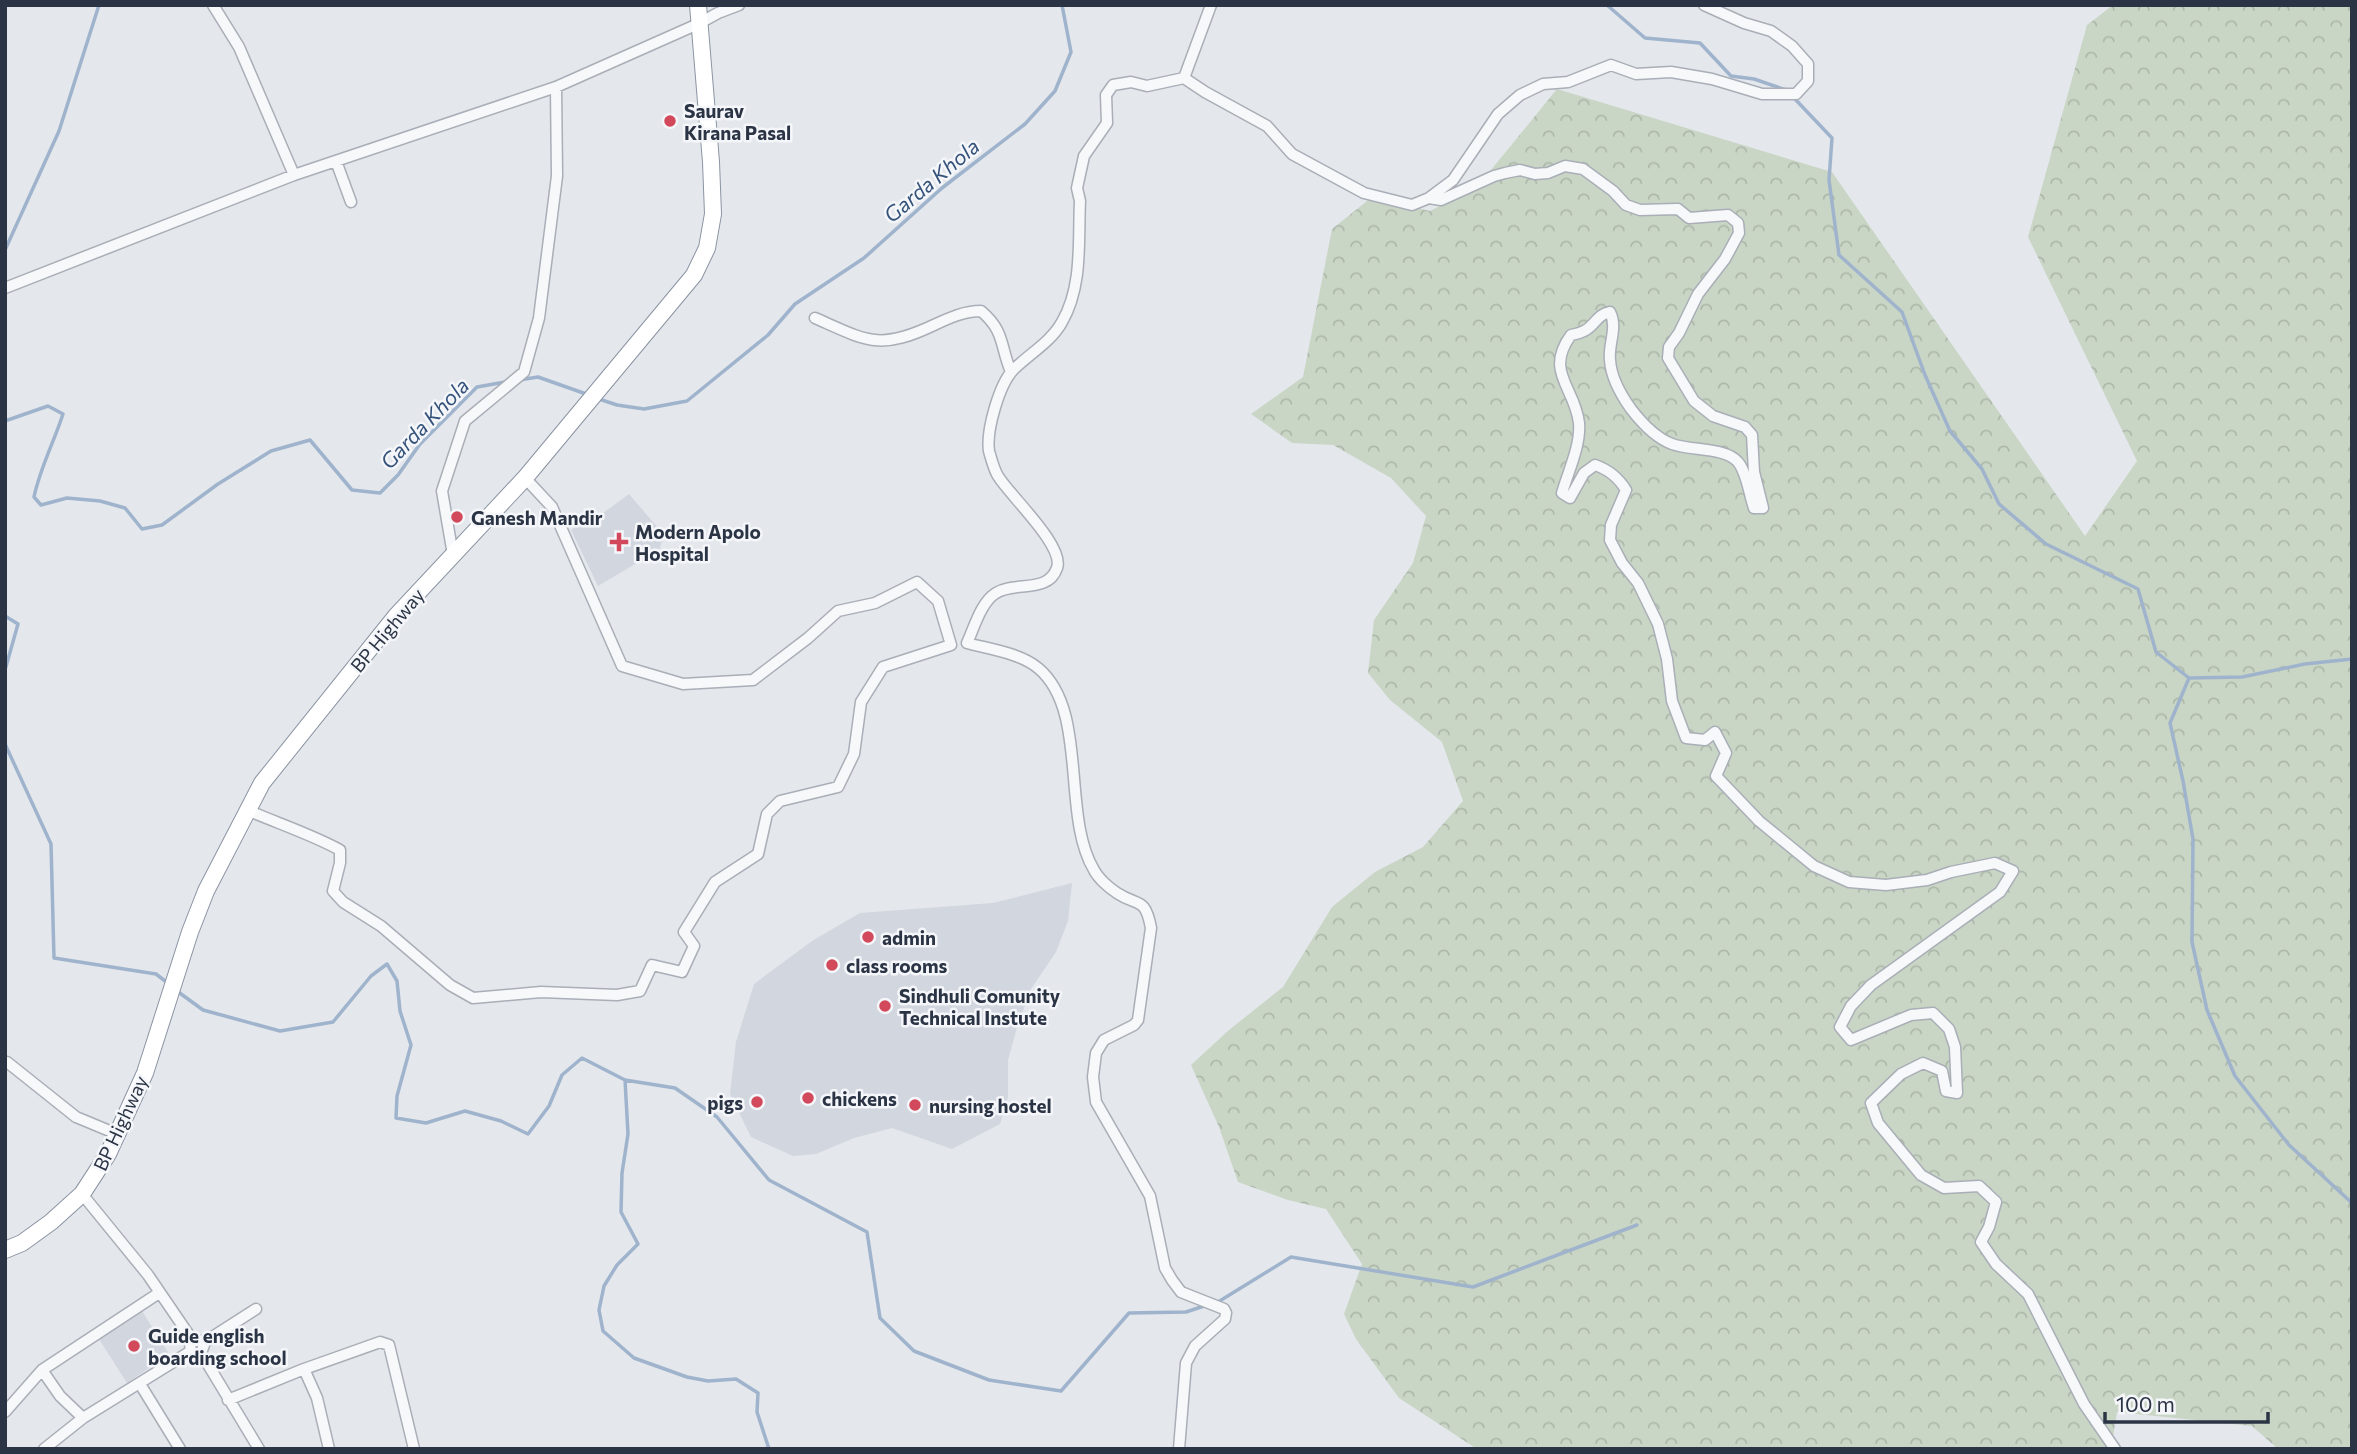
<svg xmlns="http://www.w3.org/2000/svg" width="2357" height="1454" font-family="Commissioner,sans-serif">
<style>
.built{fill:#d2d6de}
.forest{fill:url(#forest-crowns)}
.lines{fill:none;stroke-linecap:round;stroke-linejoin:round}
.stream{stroke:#9fb4cc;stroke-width:3.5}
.minor-casing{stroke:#a9aeb7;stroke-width:13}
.highway-casing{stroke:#8b94a3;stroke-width:18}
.minor{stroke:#f7f8fa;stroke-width:10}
.highway{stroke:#fff;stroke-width:16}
.poi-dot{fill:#d1495b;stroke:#f4f6f9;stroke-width:2.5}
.labels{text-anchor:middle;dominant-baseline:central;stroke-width:5;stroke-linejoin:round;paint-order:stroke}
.poi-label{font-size:19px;font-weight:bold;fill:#2b3445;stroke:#f4f6f9;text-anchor:start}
.street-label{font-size:19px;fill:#2b3445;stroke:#f4f6f9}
.water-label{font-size:21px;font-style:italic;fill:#34527a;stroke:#f4f6f9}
</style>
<defs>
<pattern id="forest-crowns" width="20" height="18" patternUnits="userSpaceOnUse" patternTransform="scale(1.75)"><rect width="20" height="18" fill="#c9d6c5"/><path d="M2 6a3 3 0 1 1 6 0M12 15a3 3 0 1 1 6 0" fill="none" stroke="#adb8ab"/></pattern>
</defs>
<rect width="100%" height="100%" fill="#e4e7ec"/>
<!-- built -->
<path class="built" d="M629,494L664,535L659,550L598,586L571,530L596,513L599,516Z
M1072,883L1068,921L1056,952L1031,989L1018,1024L1008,1060V1097L1000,1124L952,1149L892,1128L854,1138L816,1154L793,1156L751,1137L730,1094L736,1042L754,984L812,941L860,913L993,903Z
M142,1311L169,1354L127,1383L99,1339Z"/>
<!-- forest -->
<path class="forest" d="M2113,5H2352V1449H2278L2252,1426L2117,1412L2111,1449H1477L1399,1398L1356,1339L1344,1314L1362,1264L1326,1209L1288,1200L1238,1182L1219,1127L1191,1065L1229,1030L1283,987L1332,907L1375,872L1423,847L1463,801L1442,742L1390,700L1368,673L1374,620L1413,563L1426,516L1391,478L1333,445L1292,443L1251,414L1303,377L1332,229L1372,197L1430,211L1478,186L1557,89L1832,172L2085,536L2137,461L2028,237L2087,25Z"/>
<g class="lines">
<!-- stream -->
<path class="stream" d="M1607,5L1645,38L1700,43L1731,76L1754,79L1786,90
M1794,98L1832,138L1829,180L1839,255L1902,312L1925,375L1950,431L1982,469L1999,504L2046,544L2138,589L2156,652L2189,678L2242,677L2305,664L2352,659
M5,250L59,131L99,5
M519,380L538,377L589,395
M596,398L617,405L644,409L687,401L768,335L795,304L864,258L942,188L1025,124L1055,91L1071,52L1062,5
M5,421L48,406L63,414C54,442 40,468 34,497L41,505L67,498L100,501L125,508L142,529L162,525L218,484L271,451L310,440L352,490L380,493L398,475L420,444L477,387L505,382
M5,616L18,624L5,670
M2189,678L2170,723L2183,781L2193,839L2192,942L2207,1010L2235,1076L2289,1145L2352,1203
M5,744L51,844L54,958L156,974L169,984
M177,991L203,1010L280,1031L333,1022L371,976L387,964L397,981L400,1011L411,1045L397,1096L396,1118L426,1123L465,1111L501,1121L528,1134L549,1106L562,1075L582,1058L625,1080L675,1088L717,1117L769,1180L867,1232L880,1318L914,1351L989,1380L1061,1391L1129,1313L1186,1312L1207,1305
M625,1080L628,1134L622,1173L621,1212L638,1244L617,1265L604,1286L599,1310L603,1331L634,1358L687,1377L708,1381L736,1379L758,1393L757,1412L769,1449
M1218,1302L1291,1257L1473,1287L1637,1225"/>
<!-- minor casing -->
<g class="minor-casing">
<path id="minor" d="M213,5L239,47L294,175
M1184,78L1205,92L1267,126L1292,154L1364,193L1412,205L1429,198L1453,180L1498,114L1520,95L1543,84L1568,82L1611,65L1636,74L1671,72L1712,79L1762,94H1796L1808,81V64L1792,46L1771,31L1744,23L1704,5
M336,161L351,202
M1429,198L1441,200L1494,176L1505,173L1520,170L1535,174L1548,173L1565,166L1583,169L1613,191L1626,205L1640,210L1678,209L1689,218L1728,215L1738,223L1739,233L1725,259L1698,294L1679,333L1669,347L1668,358L1694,401L1713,416L1745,427L1752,435L1754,472L1763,508H1754C1749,494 1747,473 1738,462C1725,447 1691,451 1672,444C1656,438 1641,422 1631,409C1621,395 1611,378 1610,360C1608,344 1618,328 1610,312C1597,314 1595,326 1584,331C1580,333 1576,334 1571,335C1544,372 1575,387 1579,423C1581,445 1568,472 1562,493L1570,498L1584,473L1595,465C1609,470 1618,477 1626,490L1611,525L1610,540L1622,563L1638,583L1658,624L1667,659L1672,701L1686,738L1705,740L1715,732L1726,753L1716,776L1759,821L1814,866L1849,882L1886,885L1927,880L1951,872L1995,863L2013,871L2000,892L1871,985L1851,1006L1840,1027L1851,1040L1911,1015L1933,1013L1949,1029L1955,1047L1957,1093L1946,1091L1942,1071L1923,1063L1901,1074L1871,1103L1878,1123L1921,1175L1944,1188L1979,1186L1996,1202L1989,1227L1981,1242L1996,1264L2028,1294L2084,1404L2115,1449
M5,288L294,175L556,87L698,24L718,13L739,5
M815,318C867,341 879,351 934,325C949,318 964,311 981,311C1005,331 1000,346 1011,372
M453,555L442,491L465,421L524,372L539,318L557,176L556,87
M247,810C277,823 313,835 340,850V863L333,891L343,902L381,926L450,985L473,998L541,992L617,995L640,991L652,965L682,972L694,946L684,932L715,882L758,854L767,814L780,801L838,787L854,754L861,702L883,667L951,645L938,601L917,582L875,603L838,611L808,638L753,680L683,684L622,666L552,507L525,478
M5,1063L7,1062L76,1117L117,1134
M82,1194L148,1275L193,1341H202L204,1345L201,1353L196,1355L191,1351L190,1344L193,1341
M203,1343L256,1309
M201,1353L259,1449
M304,1369L317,1398L329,1449
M42,1370L60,1396L83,1418
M140,1384L180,1449
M228,1400L304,1369L380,1342L389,1345L414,1449
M5,1412L42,1370L159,1293
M44,1449L83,1418L191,1351
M1179,1449L1186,1363L1195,1346L1225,1319L1226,1313L1224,1309L1181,1292L1172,1280L1165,1268L1150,1196L1096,1102L1093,1077L1096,1053L1104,1040L1134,1025L1138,1020L1151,928C1145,896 1138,907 1117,893C1109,888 1098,878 1094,870C1061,815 1089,710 1038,668C1020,653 989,649 967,643C974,628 981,602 996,593C1015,581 1048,594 1057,568C1065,546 1010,496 998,476C994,470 991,458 989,451C986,431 999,385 1013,370C1029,354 1051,342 1062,322C1083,286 1078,240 1080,201L1077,188L1084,156L1107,123L1106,95L1113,85L1131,82L1147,86L1184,78L1211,5"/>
</g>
<!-- highway casing -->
<g class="highway-casing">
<path id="highway" d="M5,1250L22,1243L51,1222L82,1194L108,1154L145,1073L190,932L206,891L262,783L396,616L525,478L694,275L707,248L713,214L711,162L698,5"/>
</g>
<!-- minor -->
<use href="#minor" class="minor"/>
<!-- highway -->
<use href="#highway" class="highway"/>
</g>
<!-- markers -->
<g class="poi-dot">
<circle cx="670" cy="121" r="7"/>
<circle cx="457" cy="517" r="7"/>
<path d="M615.5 531.5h7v7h7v7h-7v7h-7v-7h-7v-7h7z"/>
<circle cx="868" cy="937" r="7"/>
<circle cx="832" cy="965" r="7"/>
<circle cx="885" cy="1006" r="7"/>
<circle cx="808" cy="1098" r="7"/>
<circle cx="757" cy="1102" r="7"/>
<circle cx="915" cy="1105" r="7"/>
<circle cx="134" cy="1346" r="7"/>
</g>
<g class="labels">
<!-- poi labels -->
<g class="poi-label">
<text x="684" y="110">Saurav<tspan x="684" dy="22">Kirana Pasal</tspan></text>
<text x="471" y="517">Ganesh Mandir</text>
<text x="635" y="531">Modern Apolo<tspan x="635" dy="22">Hospital</tspan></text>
<text x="882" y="937">admin</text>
<text x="846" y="965">class rooms</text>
<text x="899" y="995">Sindhuli Comunity<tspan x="899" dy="22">Technical Instute</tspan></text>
<text x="822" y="1098">chickens</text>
<text x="743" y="1102" text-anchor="end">pigs</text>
<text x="929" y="1105">nursing hostel</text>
<text x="148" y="1335">Guide english<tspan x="148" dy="22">boarding school</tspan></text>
</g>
<!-- street labels -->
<g class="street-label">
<text transform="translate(387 630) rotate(-50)">BP Highway</text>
<text transform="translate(120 1123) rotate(-65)">BP Highway</text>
</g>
<!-- water labels -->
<g class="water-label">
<text transform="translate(931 180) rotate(-40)">Garda Khola</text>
<text transform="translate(424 423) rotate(-46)">Garda Khola</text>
</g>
</g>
<!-- border -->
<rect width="2357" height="1454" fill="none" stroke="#2b3445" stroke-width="14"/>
<!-- scale -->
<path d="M2105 1412v10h163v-10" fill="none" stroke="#2b3445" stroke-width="3.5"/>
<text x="2116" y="1412" font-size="21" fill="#2b3445" stroke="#f4f6f9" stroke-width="5" paint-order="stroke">100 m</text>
</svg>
